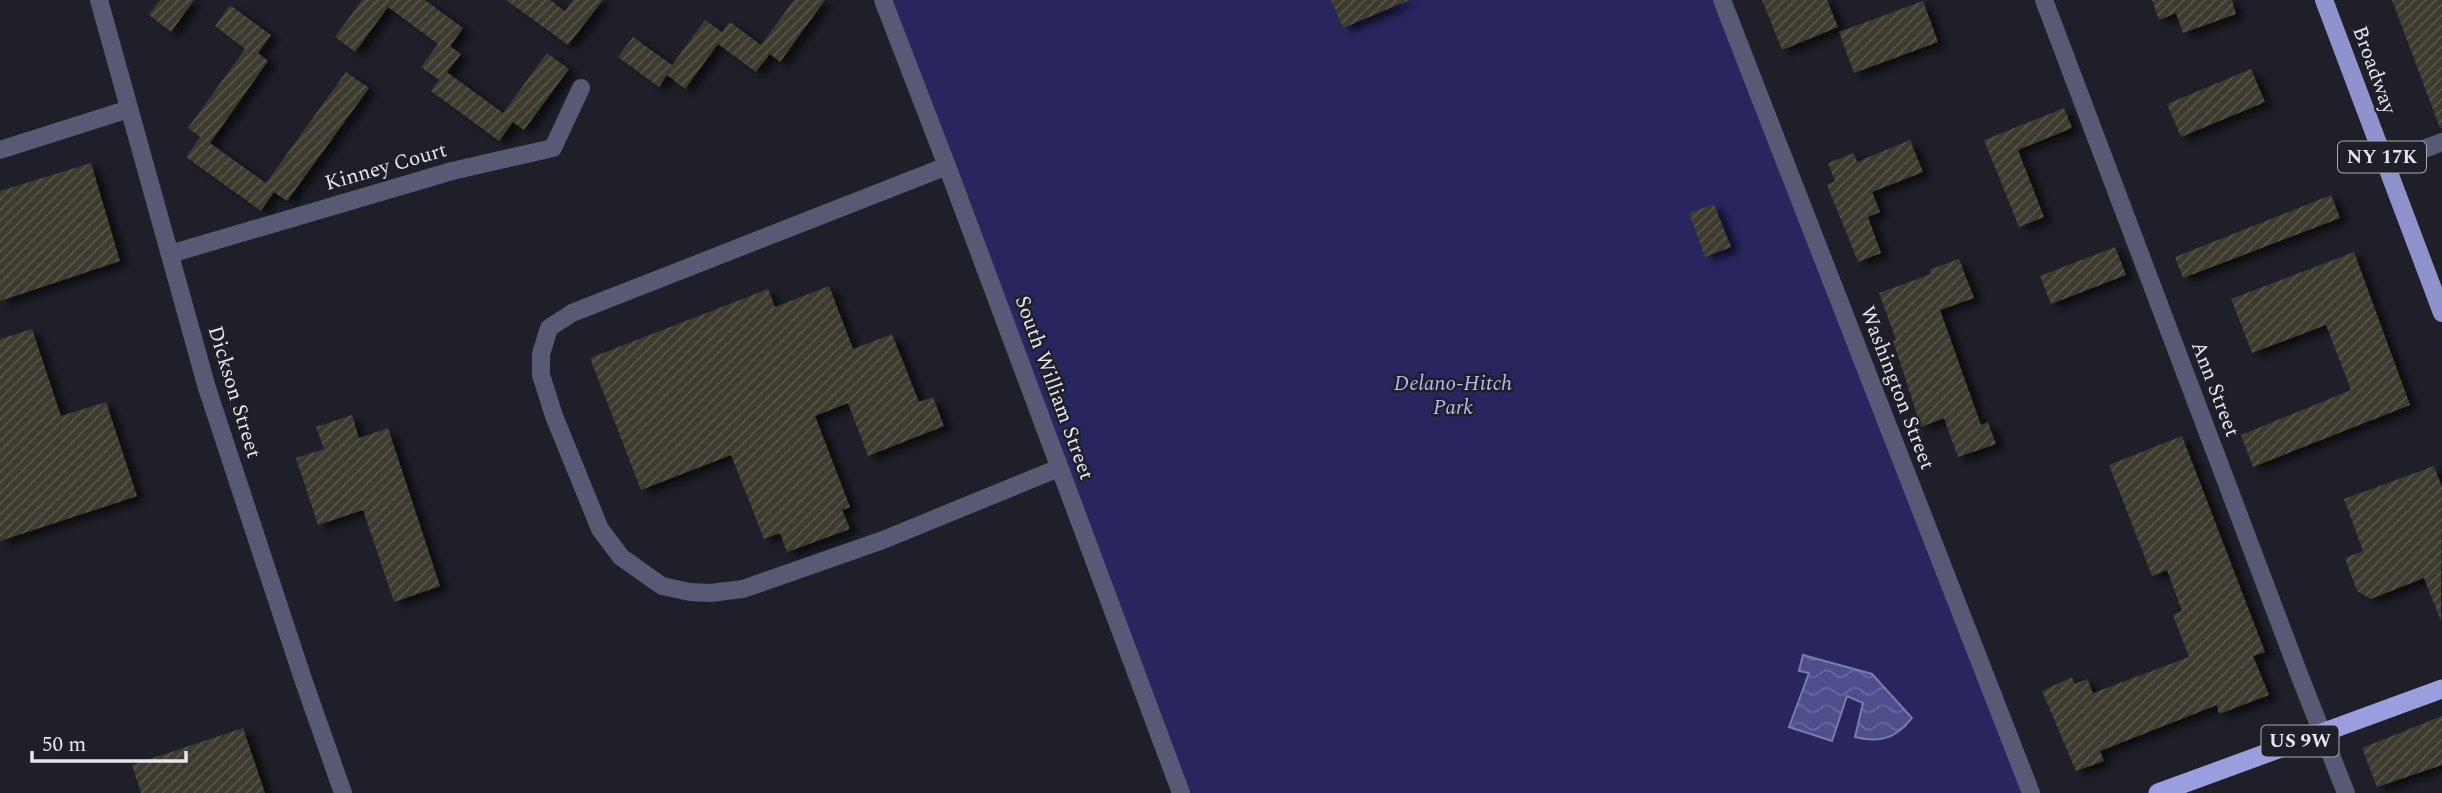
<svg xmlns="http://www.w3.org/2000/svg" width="2442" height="793" font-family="Spectral,serif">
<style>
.park{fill:#28255f}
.water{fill:url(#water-waves);stroke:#7b7caa;stroke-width:2}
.building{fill:url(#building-hatch);filter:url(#shadow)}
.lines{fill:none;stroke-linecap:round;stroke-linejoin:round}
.minor{stroke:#575975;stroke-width:18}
.primary{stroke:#8f92cc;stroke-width:18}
.trunk{stroke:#9a9ede;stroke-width:19}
.labels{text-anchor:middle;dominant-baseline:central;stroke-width:5;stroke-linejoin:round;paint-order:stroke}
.shield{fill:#1e1f29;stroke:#a9aab3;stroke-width:2}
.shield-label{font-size:19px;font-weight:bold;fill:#e5e6ee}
.street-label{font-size:21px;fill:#e5e6ee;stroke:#1e1f29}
.park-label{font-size:21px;font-style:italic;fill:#b5b9f0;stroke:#1e1f29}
</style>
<defs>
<pattern id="water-waves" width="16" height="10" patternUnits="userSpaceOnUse" patternTransform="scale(1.75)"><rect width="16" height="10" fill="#4e4e8d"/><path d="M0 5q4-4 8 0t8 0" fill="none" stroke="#67689d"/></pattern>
<pattern id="building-hatch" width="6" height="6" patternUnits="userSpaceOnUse" patternTransform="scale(1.75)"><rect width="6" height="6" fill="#3c3a2f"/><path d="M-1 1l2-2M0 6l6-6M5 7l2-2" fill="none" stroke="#58564d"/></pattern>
<filter id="shadow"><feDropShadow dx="8" dy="4.5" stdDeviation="3.5" flood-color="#0009"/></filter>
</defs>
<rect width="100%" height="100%" fill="#1e1f29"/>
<!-- park -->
<path class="park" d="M881,0H1722L2026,793H1184Z"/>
<!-- water -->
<path class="water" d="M1803,655L1872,674L1912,718C1896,739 1879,743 1855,737L1863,703L1847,696L1832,741L1789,727L1809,673L1799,671Z"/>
<!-- building -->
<path class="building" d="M160,0H194L171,32L149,15Z
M362,0H425L463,28L450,46L461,54L447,72L503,113L547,53L569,69L524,130L513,122L499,141L431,91L439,80L421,67L438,44L388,7L355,52L335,37Z
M506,0H550L565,11L573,0H603L568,45Z
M794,0H825L780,62L770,54L756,72L718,44L685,89L667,75L659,87L618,57L633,37L672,65L705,20L722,32L730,22L761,45Z
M1331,0H1409L1343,28Z
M1762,0H1827L1838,27L1782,50Z
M2152,0H2232L2236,14L2183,33L2176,13L2159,20Z
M2392,0H2442V128H2440Z
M1923,1L1938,42L1854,73L1839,32Z
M230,5L271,35L258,53L268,61L210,143L266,183L346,72L369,88L287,201L274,192L261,211L186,157L200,137L188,128L245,49L215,26Z
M2251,69L2265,102L2181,137L2167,104Z
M2064,108L2072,128L2018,150L2044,217L2019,227L1984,140Z
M1910,140L1923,172L1872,192L1880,212L1868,217L1881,253L1858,262L1827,185L1835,181L1828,163L1854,153L1857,162Z
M91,163L120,261L0,301V191Z
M2331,195L2340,218L2183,278L2175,257Z
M1714,204L1731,247L1705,257L1689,213Z
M2115,247L2126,275L2051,304L2040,276Z
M2354,252L2410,405L2253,467L2241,435L2351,390L2326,325L2252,353L2231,299Z
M1959,259L1974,298L1940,310L1981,425L1988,422L1996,444L1958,457L1944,418L1921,427L1893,341L1896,340L1879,293L1931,274L1929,270Z
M829,286L853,349L892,334L919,402L933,397L944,426L868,456L848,403L815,416L850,507L842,510L850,529L787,552L780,533L764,539L731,455L641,490L590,358L768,289L775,307Z
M32,329L61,416L106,402L137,496L0,541V339Z
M352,415L359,438L388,428L440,586L394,602L363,510L318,525L296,458L324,449L316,427Z
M2182,436L2265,652L2253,656L2269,695L2219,714L2217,705L2100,751L2104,761L2076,771L2042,691L2072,677L2075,684L2087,679L2093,693L2189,657L2173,615L2182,611L2167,570L2152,576L2109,465Z
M2434,466L2442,487L2441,621L2424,578L2371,599L2357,591L2345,558L2363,551L2344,499Z
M2442,716V765L2377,787L2362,748Z
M243,728L265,793H141L132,765Z"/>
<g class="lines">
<!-- minor -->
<path class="minor" d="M99,0L207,388L303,679L343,793
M883,0L947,166L1181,793
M1722,0L2031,793
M2044,0L2302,682L2346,793
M0,150L129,109
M2385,164L2442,142
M947,166L572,313L549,328L541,354V375L554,416L600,529L621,557L662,586L690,592L710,593L743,589L883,540L1059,468
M170,254L452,171L553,148L581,88"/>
<!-- primary -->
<path class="primary" d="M2324,0L2442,313"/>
<!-- trunk -->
<path class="trunk" d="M2158,793L2442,689"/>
</g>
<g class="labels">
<!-- shield labels -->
<g class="shield">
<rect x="2338" y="141.5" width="88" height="31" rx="5"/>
<rect x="2261.5" y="725.5" width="77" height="31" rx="5"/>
</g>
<g class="shield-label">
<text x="2382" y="157">NY 17K</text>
<text x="2300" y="741">US 9W</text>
</g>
<!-- street labels -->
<g class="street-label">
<text transform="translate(2374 70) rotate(70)">Broadway</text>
<text transform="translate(386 167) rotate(-16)">Kinney Court</text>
<text transform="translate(1054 388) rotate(70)">South William Street</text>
<text transform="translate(1897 388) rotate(69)">Washington Street</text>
<text transform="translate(2215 389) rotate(69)">Ann Street</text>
<text transform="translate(234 392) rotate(73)">Dickson Street</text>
</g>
<!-- park labels -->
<g class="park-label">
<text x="1453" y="384">Delano-Hitch<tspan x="1453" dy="24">Park</tspan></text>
</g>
</g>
<!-- scale -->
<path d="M32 751v10h154v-10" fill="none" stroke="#e5e6ee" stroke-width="3.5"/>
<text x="42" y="751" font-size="21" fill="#e5e6ee" stroke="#1e1f29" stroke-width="5" paint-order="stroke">50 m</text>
</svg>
